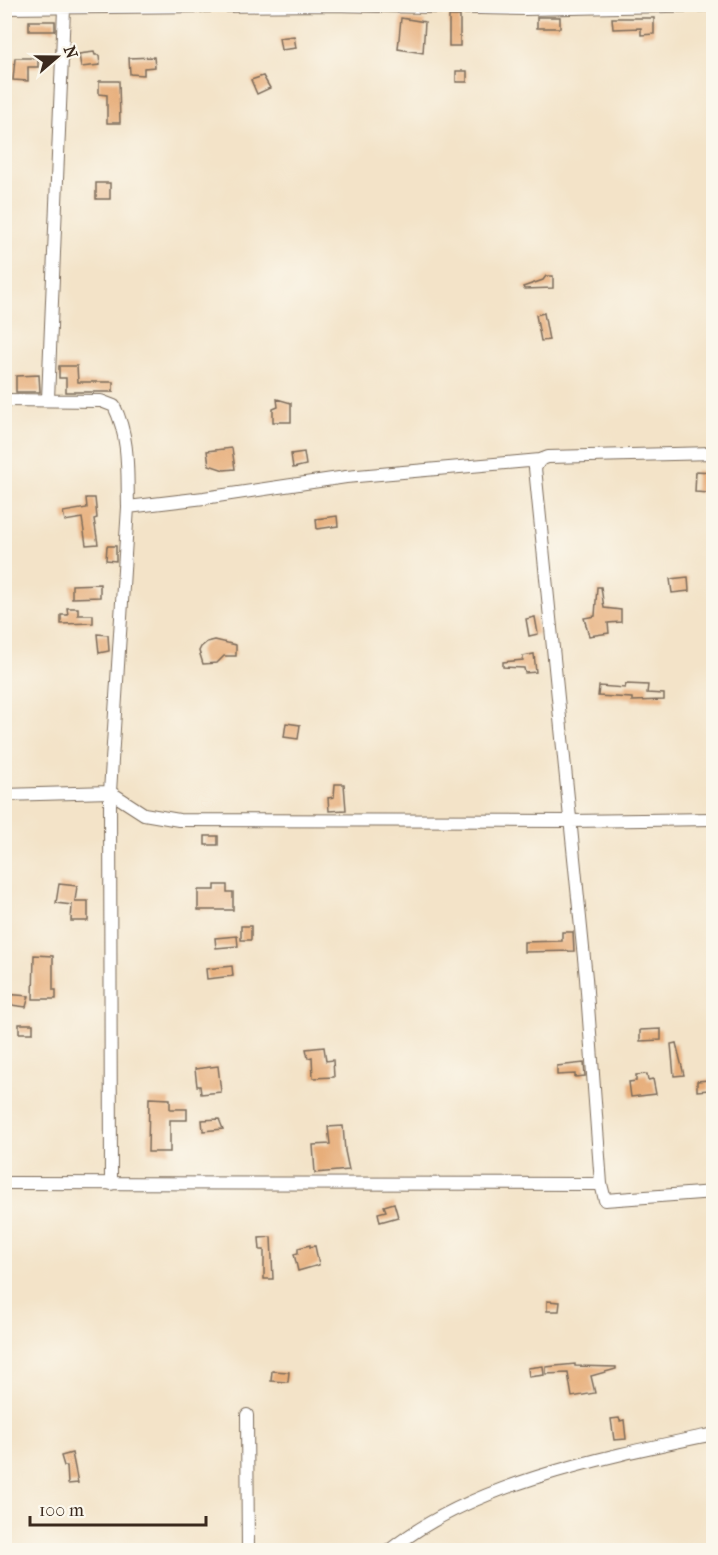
<svg xmlns="http://www.w3.org/2000/svg" width="718" height="1555" font-family="'IM FELL French Canon',serif">
<style>
.building{fill:#e7ae7a}
.lines{fill:none;stroke-linecap:round;stroke-linejoin:round}
.minor-casing{stroke:#7b6b5a;stroke-width:14}
.minor{stroke:#fff;stroke-width:12}
</style>
<rect width="100%" height="100%" fill="#fbf7ec"/>
<filter id="ink" filterUnits="userSpaceOnUse"><feTurbulence type="fractalNoise" baseFrequency=".0167" numOctaves="2"/><feDisplacementMap in="SourceGraphic" scale="12" xChannelSelector="R" yChannelSelector="G"/><feConvolveMatrix kernelMatrix="1 2 1 2 8 2 1 2 1" color-interpolation-filters="sRGB"/></filter>
<filter id="wash" filterUnits="userSpaceOnUse"><feTurbulence type="fractalNoise" baseFrequency=".008" numOctaves="4" result="noise"/><feDisplacementMap in="SourceGraphic" scale="24" xChannelSelector="R" yChannelSelector="G"/><feGaussianBlur stdDeviation="1.35" result="paint"/><feColorMatrix in="noise" values="0 0 0 0 0 0 0 0 0 0 0 0 0 0 0 0 0 1.4 0 .05"/><feComposite in="paint" operator="in"/></filter>
<g filter="url(#wash)">
<rect width="100%" height="100%" fill="#f3e3c8"/>
<g id="blocks">
<!-- building -->
<path class="building" d="M449,16H460V46H449Z
M537,17H560V28H537Z
M401,18L425,22L423,53L398,49Z
M612,18H654V34L641,35V28L613,29Z
M29,21H55V31H29Z
M294,36L296,48L281,50L279,38Z
M94,52L95,55H99L100,65L81,67L79,54Z
M154,57L155,67L144,68V75L130,74L129,58Z
M15,58H38V67H28V81L13,80Z
M456,71H467V82H456Z
M263,76L270,88L257,94L251,80Z
M99,81H119L120,123H107V95L99,94Z
M96,183H110V199H96Z
M546,276H553V288L524,289L523,287L543,280Z
M544,313L549,340L541,341L536,315Z
M59,366H77L78,382H113V392H66V378H59Z
M39,375L40,392H16V376Z
M277,399L291,403V422H273V409L278,407Z
M232,448L235,469L224,470L209,465L207,451Z
M304,452L306,465L293,468L291,454Z
M696,471L711,472L710,493L695,492Z
M86,498H95L97,518L94,519L98,544L86,545L82,518L65,521L63,512L87,508Z
M337,516L338,526L317,529L316,519Z
M107,546H116V561L106,560Z
M688,577L689,591L672,593L670,579Z
M100,584V597L72,598V585Z
M597,587H601L604,608L621,610V622L608,623L609,633L589,636L584,618L595,616Z
M67,608H78V615H93V623L61,624V615H68Z
M535,617L538,634L529,636L526,619Z
M97,634L108,635L109,651L99,653Z
M215,640L236,645V656H224L217,663L203,664L199,651L201,647L207,642Z
M534,654L536,672L525,673L524,668L503,667V662L523,660V656Z
M626,684L648,685L647,693L664,694V700L632,701V698L598,696L599,686L625,688Z
M286,723L300,725L298,739L284,737Z
M335,784H344L346,810L329,811L328,798L334,797Z
M205,836H218V845H205Z
M59,884L77,886L75,901H88V921H71L72,905L56,903Z
M215,885H227V892H233V910H198V890H215Z
M241,926H251V940H241Z
M562,932H573L574,951L524,952V942L562,941Z
M237,936L238,946L216,948L215,938Z
M34,955L53,956V990H56V999H33Z
M232,966L233,976L207,979L206,969Z
M4,994L29,996L26,1007L4,1004Z
M19,1024H33V1033H19Z
M661,1029V1040L640,1041V1030Z
M676,1043L684,1075L674,1076L671,1044Z
M324,1047L326,1061L333,1060L334,1077L313,1078L312,1057L308,1058L306,1049Z
M584,1063L585,1076L575,1077V1074L557,1075V1066Z
M218,1066L221,1092L201,1094L200,1086H197L195,1069Z
M647,1074L648,1080L653,1079L656,1094L631,1097L629,1082L636,1081V1075Z
M709,1080V1090L697,1091V1081Z
M149,1098L170,1099V1109H187V1120H170V1152H148Z
M219,1119L223,1129L203,1131L202,1120Z
M343,1126L345,1151L349,1170L315,1173L313,1145L330,1144L328,1127Z
M394,1203L398,1217L380,1222L378,1213L386,1211L384,1206Z
M271,1237L273,1279H264V1250H260L259,1238Z
M310,1245V1247L315,1246L319,1265L298,1271L294,1254L298,1253V1248Z
M547,1301L560,1302L559,1311H547Z
M575,1364V1366L616,1367V1369L591,1376L595,1393L572,1397L568,1373L546,1374V1367Z
M543,1366L544,1375L529,1377L528,1368Z
M272,1371L289,1372L288,1382L271,1381Z
M619,1418L620,1421L624,1420L626,1439L614,1440L611,1419Z
M72,1453L78,1483L68,1484L67,1466H64L61,1456Z"/>
</g>
</g>
<g filter="url(#ink)">
<use href="#blocks" fill-opacity="0" stroke="#7b6b5a" stroke-width="1.5"/>
<g class="lines">
<!-- minor casing -->
<g class="minor-casing">
<path id="minor" d="M4,8L330,5L525,9L714,5
M48,399L64,9
M4,400L101,401L114,406C130,438 127,472 128,507
M714,453L548,457L540,460L535,468L586,978L601,1184L605,1200L714,1192
M4,795L110,792L144,814L179,820L570,821L714,819
M4,1183L601,1184
M111,1184L110,792L128,507L204,498L346,477L540,460
M247,1415L248,1550
M390,1550C474,1482 609,1456 714,1434"/>
</g>
<!-- minor -->
<use href="#minor" class="minor"/>
</g>
</g>
<!-- margin -->
<rect width="718" height="1555" fill="none" stroke="#fbf7ec" stroke-width="24"/>
<!-- north arrow -->
<g transform="translate(57 57) rotate(70)" stroke="#fbf7ec" stroke-width="4.5" paint-order="stroke">
<path d="M0-4.5L10 22L0 15L-10 22Z" fill="#3b2a1e"/>
<text y="-9" font-size="16" font-weight="bold" text-anchor="middle" fill="#3b2a1e">N</text>
</g>
<!-- scale -->
<path d="M30 1516v9h176v-9" fill="none" stroke="#3b2a1e" stroke-width="3"/>
<text x="39" y="1516" font-size="18" fill="#3b2a1e" stroke="#fbf7ec" stroke-width="4.5" paint-order="stroke">100 m</text>
</svg>
